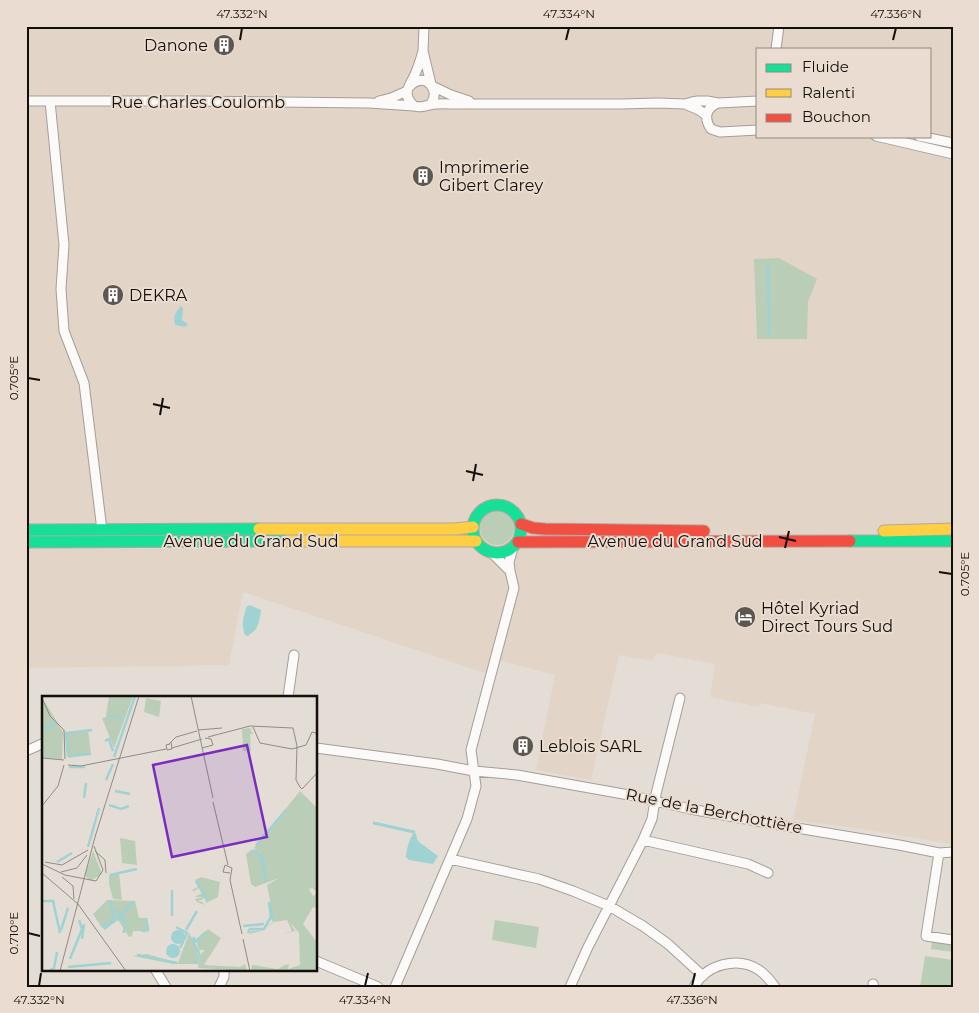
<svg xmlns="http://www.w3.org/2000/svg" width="979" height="1013" font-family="Montserrat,sans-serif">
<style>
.built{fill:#e2d4c7;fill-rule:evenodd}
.green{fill:#baceb7}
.water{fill:#9fd2d3}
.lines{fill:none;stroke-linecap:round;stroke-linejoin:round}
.stream{stroke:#9fd2d3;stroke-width:3}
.street-casing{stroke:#a39e98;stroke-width:11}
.fast-casing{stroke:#b4a7a0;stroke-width:13}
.slow-casing{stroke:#b4a7a0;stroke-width:13}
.jam-casing{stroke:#b4a7a0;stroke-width:13}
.street{stroke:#fbfaf9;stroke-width:9}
.fast{stroke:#16e098;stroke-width:11}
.slow{stroke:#ffcf43;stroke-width:11}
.jam{stroke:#f24e42;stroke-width:11}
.ticks{fill:none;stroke:#130f0a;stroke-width:2}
.labels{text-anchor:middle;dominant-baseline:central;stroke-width:4;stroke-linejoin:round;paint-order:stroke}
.poi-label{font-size:16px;fill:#130f0a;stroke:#eadcd0;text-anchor:start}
.street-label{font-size:16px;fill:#130f0a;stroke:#eadcd0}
.inset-river{fill:none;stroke:#9fd2d3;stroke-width:2.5}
.inset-road{fill:none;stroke:#908b84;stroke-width:1}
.view{fill:#7b2cbf;fill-opacity:0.15;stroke:#7b2cbf;stroke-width:2.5}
.inset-edge{fill:none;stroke:#130f0a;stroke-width:2.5}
.neatline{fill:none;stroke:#130f0a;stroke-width:2}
.ticks-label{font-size:12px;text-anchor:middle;fill:#130f0a}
</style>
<rect width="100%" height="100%" fill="#e4ddd6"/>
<!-- built -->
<path class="built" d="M26,26H953V840L950,844L856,828L793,820L815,714L760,703L759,707L710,697L715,664L657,653L653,661L619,655L591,780L536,770L555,675L495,659L491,675L243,592L229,665L26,668ZM758,49H930V136H758Z"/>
<!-- green -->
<path class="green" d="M779,258L817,279L808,302L807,339H757L754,259Z
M480 528a17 17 0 1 1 34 0a17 17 0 1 1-34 0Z
M495,920L539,927L536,948L492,940Z
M932,940L953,943V952L931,949Z
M925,956L953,960V987H920Z"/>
<!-- water -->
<path class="water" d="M181,306L183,308L182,320L188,324L185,327L175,325C173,317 175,312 181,306Z
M250,605L261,610C260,616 259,626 255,630C253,632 250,634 248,636L245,635C241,624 243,617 247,606Z
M414,832L416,834L417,839L419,842L438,856L433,864L409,860L406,857C407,847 409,840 414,832Z"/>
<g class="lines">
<!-- stream -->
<path class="stream" d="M768,266L769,333
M374,823L414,832"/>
<!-- street casing -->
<g class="street-casing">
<path id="street" d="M424,26L423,51L431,84
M776,49L779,26
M410,86C423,71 443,89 430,105
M432,86L451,95L469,101
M26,101H194L369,103L414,106C421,108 423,106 430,105C438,103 448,104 456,104H621L658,103L685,104L692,102L698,101H707L718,103L758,101
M50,101L64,245L61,289L64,331L84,383L102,530
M379,101L391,98L407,91
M718,103C705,108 704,119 711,129L720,132L758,130
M685,104L699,110L706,115
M414,106C400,93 411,85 416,72C419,65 421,58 423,51
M876,136L953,154
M919,136L953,143
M492,553L510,571
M288,697L294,655
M316,748L437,764L474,771L517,775L629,795L690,809L779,825L899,845L939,853L953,852
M26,751L44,743
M643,840L748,864L768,873
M939,853L926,936L953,940
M450,859L539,879L573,891L609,906L643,926L668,944L703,976
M316,961L378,987
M155,969L166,987
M873,984L874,987
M219,987L224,977V969
M395,987L467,819L476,786L471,750L514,588L510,571L509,562L513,548
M570,987L588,947L643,840L652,819L656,794L680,698
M694,987C706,964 738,956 759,970C766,975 770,980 775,987"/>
</g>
<!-- fast casing -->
<g class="fast-casing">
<path id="fast" d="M473 529a24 24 0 1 1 48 0a24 24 0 1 1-48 0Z
M26,530L259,529
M850,541H953
M26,542L286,541"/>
</g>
<!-- slow casing -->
<g class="slow-casing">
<path id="slow" d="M259,529H455L473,527
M884,531L953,529
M286,541H476"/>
</g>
<!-- jam casing -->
<g class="jam-casing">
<path id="jam" d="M521,524L533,528L545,529L704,531
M518,542L850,541"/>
</g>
<!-- street -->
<use href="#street" class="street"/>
<!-- fast -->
<use href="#fast" class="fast"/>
<!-- slow -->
<use href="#slow" class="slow"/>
<!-- jam -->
<use href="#jam" class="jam"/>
</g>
<!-- ticks -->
<path class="ticks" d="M240,40L242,28M566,40L569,28M893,40L896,28M28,378L40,380M153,404L170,408M160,415L163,398M466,471L483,475M473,481L476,464M779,537L796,541M785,548L789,531M939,572L952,574M28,933L40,936M39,986L41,973M365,986L368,973M692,986L695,973"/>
<!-- icons -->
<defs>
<g id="building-disc" transform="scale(1.125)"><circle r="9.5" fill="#5c5751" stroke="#eadcd0"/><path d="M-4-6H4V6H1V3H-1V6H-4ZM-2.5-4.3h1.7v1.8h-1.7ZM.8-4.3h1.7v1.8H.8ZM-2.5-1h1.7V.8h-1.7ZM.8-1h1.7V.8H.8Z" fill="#fff"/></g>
<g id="hotel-disc" transform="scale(1.125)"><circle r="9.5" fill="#5c5751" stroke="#eadcd0"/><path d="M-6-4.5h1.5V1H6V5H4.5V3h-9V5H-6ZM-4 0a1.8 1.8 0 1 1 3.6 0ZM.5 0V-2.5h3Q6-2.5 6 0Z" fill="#fff"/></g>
</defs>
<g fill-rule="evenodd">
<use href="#building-disc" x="224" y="45"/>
<use href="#building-disc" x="423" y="176"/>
<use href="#building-disc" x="113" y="295"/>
<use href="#hotel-disc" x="745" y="617"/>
<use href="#building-disc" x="523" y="746"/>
</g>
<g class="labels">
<!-- poi labels -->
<g class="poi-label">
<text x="208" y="45" text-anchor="end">Danone</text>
<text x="439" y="167">Imprimerie<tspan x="439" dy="18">Gibert Clarey</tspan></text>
<text x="129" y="295">DEKRA</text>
<text x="761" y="608">Hôtel Kyriad<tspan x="761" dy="18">Direct Tours Sud</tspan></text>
<text x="539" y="746">Leblois SARL</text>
</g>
<!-- street labels -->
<g class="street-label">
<text x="198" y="102">Rue Charles Coulomb</text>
<text x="251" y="541">Avenue du Grand Sud</text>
<text x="675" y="541">Avenue du Grand Sud</text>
<text transform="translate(714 811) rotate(11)">Rue de la Berchottière</text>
</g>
</g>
<!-- overview -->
<g transform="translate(42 696)">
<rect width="275" height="275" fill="#e4ddd6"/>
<path d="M67,0H91L72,52L60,22L64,21ZM104,2L119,5L117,21L102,16ZM3,6L21,36L20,63L0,62V7ZM208,32L211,38H208L209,55H201L200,33ZM46,34L49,58L27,62L24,37ZM258,95L275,112V196L270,192L267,193L271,200L275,197V213L271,211L261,228L275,246V275H209L210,269L236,273L243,269L256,266L247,268L246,273L258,269L257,237L248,226L253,235L241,238L250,235L245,224L232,226L222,234L207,238L209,235L222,234L232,225L225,189L237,182L213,191L209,188L204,158L209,154L217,158L222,171L220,158L212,152ZM78,142L93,145L95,169L80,167ZM51,155L60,178L48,185L43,179ZM77,177L80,204L71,203L67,188V179ZM159,181L178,186L176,201L164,207L163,202L156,205L160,206L163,209L155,206L153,203L161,201H153L160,197L157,192L152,195L154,198L150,194L156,191L153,184ZM65,204L93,205L97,222H105L107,235H91L90,240L87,241L75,222L60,232L51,218ZM166,233L179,242L162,269L198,271L203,268L205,275L156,272L158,259L163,254H157L154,245ZM147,237L155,251V268H132L91,260L105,258L136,267Z" fill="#baceb7"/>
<path d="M129 241a7 7 0 1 1 14 0a7 7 0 1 1-14 0ZM124 255a7 7 0 1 1 14 0a7 7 0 1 1-14 0Z" fill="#9fd2d3"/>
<path class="inset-river" d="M65,20L80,21M0,31H10L11,24M63,45L67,43L71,55M49,58L26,60L24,37L50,34M72,61L93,0M27,71H43M64,84L71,68M73,95L88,98M42,102L44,87M67,109L79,113L87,110M214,149L244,114M46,151L57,112M210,154L219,160L224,186M213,154L220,160L223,173M15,166L30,157M68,179L95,173M154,185L164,202H167M130,194V220M0,205H11L18,237M228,207L231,225M72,215L80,218L92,205M201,230L222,228M60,231L72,224L68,204M134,231L145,237L138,252M62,233L75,223M19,234L26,212M144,234L155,215M100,235L106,234L104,222M82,237L83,224L76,223L90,208M206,237L208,233H222L229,221L227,206M151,241L154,245L164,236M40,243L42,228M150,243L157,257L155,268M95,259L135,267M28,263L40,233L37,224M26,271L69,267M7,275L12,272L15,256"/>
<path class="inset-road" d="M149,0L171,102M0,2L8,20L22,34L23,63M208,30L251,32L255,50L254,84L258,91M211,31L218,47L250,53L264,49L270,36L274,37M156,34L180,32M166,41L208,30M127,48L134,41L155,35M128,48L124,49L125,54L130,53L129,46M130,52L160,43M160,52L171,49L169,43L163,42M0,62L22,64M26,69L39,70L124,53M258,91L260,93L275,77M171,106L186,169M0,110L16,90L22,69M53,155L63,164L64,177M3,166L20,169L46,154M0,168L23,179L54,185L61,174L52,150M19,176L35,172L45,159M0,177L36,208L84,275M188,177L181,176L183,169L190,172L188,184L200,238M20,181L31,190L32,203M201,243L208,275M18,275L53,141L97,0"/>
<path class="view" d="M205,49L225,141L130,161L111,69Z"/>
<rect width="275" height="275" class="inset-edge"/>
</g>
<!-- border -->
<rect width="979" height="1013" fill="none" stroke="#eadcd0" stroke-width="55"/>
<!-- legend -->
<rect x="756" y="48" width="175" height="90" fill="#eadcd0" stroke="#948a81"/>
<rect x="766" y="64" width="25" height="8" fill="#16e098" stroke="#948a81"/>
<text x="802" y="72" font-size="15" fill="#130f0a">Fluide</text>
<rect x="766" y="89" width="25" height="8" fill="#ffcf43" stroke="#948a81"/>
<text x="802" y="98" font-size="15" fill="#130f0a">Ralenti</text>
<rect x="766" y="114" width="25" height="8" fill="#f24e42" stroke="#948a81"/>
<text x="802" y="122" font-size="15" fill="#130f0a">Bouchon</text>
<rect x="28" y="28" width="924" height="958" class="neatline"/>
<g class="ticks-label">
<text x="242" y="18">47.332°N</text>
<text x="569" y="18">47.334°N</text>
<text x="896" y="18">47.336°N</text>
<text transform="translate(14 378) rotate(-90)" y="4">0.705°E</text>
<text transform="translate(965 574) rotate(-90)" y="4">0.705°E</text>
<text transform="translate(14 933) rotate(-90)" y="4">0.710°E</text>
<text x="39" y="1004">47.332°N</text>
<text x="365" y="1004">47.334°N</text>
<text x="692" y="1004">47.336°N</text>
</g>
</svg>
